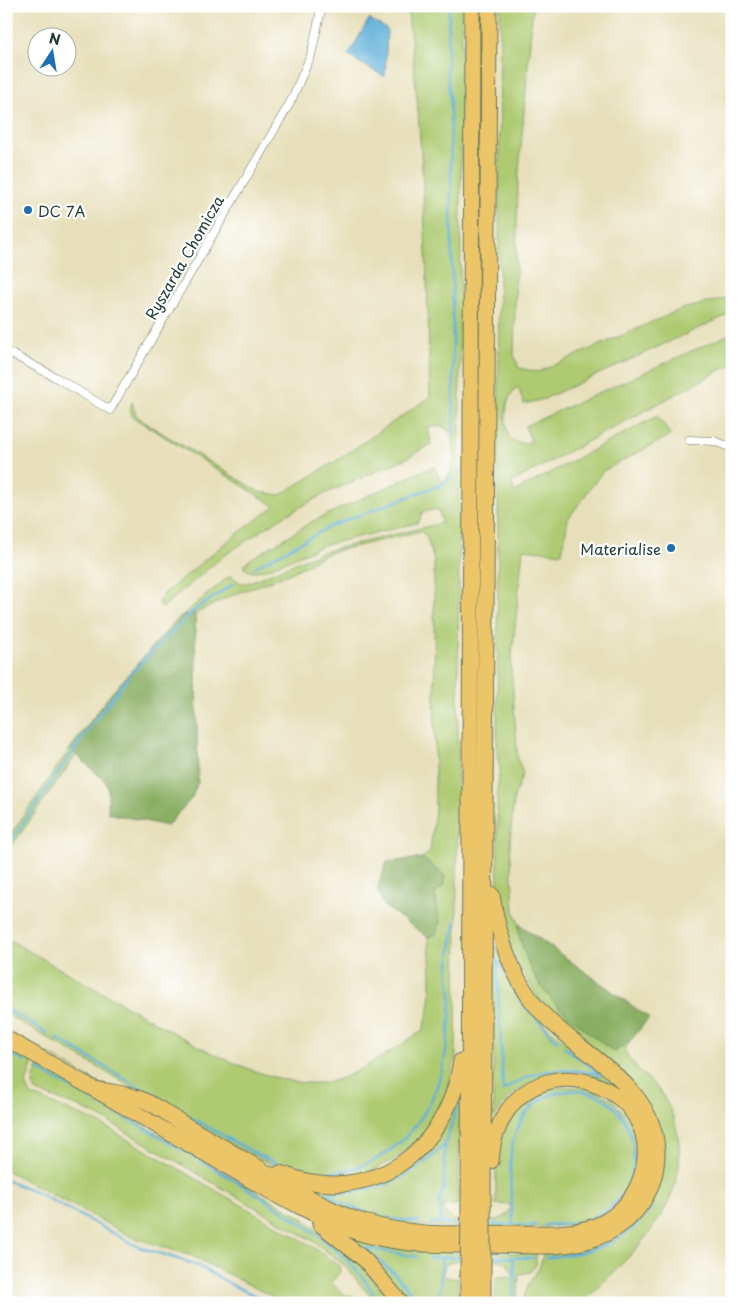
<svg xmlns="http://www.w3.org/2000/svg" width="738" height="1309" font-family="'Playpen Sans',sans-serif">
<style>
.green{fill:#aecb72;stroke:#668453}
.forest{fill:#8aaf64;stroke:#54764c}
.water{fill:#5dafd8;stroke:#3e7686}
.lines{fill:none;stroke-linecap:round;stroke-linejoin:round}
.stream{stroke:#5dafd8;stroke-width:2.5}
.street-casing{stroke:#657663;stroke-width:9}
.highway-casing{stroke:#657663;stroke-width:17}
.street{stroke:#fff;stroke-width:8}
.highway{stroke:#edc569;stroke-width:15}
.highway-bridge-casing{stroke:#657663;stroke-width:17;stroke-linecap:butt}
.highway-bridge{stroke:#edc569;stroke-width:15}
.poi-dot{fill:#1f6fb2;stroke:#fff;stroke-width:2}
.labels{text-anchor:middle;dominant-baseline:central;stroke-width:4.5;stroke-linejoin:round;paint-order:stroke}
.poi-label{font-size:15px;fill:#1f3d34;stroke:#fff;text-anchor:start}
.street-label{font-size:15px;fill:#1f3d34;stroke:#fff}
</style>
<rect width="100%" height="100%" fill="#fff"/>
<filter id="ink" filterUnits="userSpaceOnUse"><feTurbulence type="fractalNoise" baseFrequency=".02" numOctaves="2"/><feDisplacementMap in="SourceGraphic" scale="10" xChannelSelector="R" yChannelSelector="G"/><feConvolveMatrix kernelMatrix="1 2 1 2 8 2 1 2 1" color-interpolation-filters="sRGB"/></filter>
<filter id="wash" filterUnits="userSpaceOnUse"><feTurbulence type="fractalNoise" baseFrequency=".0096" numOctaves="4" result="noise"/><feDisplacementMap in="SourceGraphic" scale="20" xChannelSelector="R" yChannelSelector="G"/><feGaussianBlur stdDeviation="1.12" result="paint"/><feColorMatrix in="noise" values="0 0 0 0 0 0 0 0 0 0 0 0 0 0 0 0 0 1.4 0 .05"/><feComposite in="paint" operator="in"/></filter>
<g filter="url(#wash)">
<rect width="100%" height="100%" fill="#e7dfb9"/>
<!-- green -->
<path class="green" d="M407,6H462L456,1055L447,1096L421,1138L395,1159L374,1170L352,1176L322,1177L280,1168L244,1152L6,1014V938C47,961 87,985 128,1007C180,1036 269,1092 329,1082C354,1077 399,1046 422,1031C435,1003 431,967 428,937L436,934L435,893L443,886L432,867L422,858L430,852L435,809L434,561L427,538L421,531L328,553L291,573L230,596L195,614L183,615L228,577L231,576L241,583H247L322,552L442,523L438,509L422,512L420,519L417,523L324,545L267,569L251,572L243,567L249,560L313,521L424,470L435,467L441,482C457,473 456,448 450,432L442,426L428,427L431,444L409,457L322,495L279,519L222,557L162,608L158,602L165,593L225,543L275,506L133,417L130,410L132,402L136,415L144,422L259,492L280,495L336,461L430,397C427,267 424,136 407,6Z
M500,6H533L518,182L514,355L519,368L538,372L682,309L732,297V313L544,399L524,404L518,387C504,396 504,422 509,437C515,444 524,445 531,441L525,426L732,333V364L512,482L514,492L657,416L671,435L603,471L568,519L562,553L523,549L511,665L518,761L523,773L514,798L510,841L514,911L519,924L518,934L614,1052L629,1042L626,1048C624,1060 649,1078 658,1089C671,1106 677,1124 679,1145C684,1214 627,1257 583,1303H524C525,1278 540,1277 543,1254C562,1252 581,1251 600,1245C647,1229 672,1179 661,1131L541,1003L512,954L498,898L497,791L500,768L497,755Z
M70,749L76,755L6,854V841Z
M494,943C499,950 501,959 505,967C512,983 522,999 533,1012C568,1053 636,1081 650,1136C654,1155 652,1174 644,1191C615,1252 540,1241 485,1241C449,1241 414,1242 379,1234C358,1230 339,1221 319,1212L6,1030L313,1206C374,1237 419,1238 486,1239C521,1239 562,1245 595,1233C695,1196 644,1045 545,1077C529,1082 514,1092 504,1104C500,1109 497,1115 493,1118Z
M6,1046L33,1062L26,1084L31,1095L99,1123L312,1246L339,1266L340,1272L331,1282L344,1295L363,1298L368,1303H285L192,1256L132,1237L6,1170Z
M38,1067H44L304,1219L351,1255L395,1303L375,1302L344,1265L313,1241L104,1119L79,1107L37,1092C30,1084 34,1076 38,1067Z
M551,1087H587L613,1100L631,1123L639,1147L633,1183L610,1212L580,1225L503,1229L403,1225L356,1214L301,1186L388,1176L460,1094L458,1202L457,1205L442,1206L446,1214L453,1220H497C506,1217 510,1214 511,1205L496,1204V1164L500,1138L521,1103Z
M346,1236C407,1257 472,1252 536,1253V1265L530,1272L519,1274L517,1303H495L496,1277L514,1276L507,1263C496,1257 454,1258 445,1265L442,1276L458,1279L459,1303H408L399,1291Z"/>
<!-- forest -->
<path class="forest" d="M195,614L198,782L191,799L167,826L108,813V788L105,781L70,749L109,696L172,625L183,615Z
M422,858L445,876L443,886L435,893L440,924L436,934L428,937L384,906L377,889L387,862Z
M519,924L649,1018L630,1041L614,1052C578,1024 539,999 525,954C521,943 518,935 519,924Z"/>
<!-- water -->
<path class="water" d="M369,19L387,29L385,77L348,56Z"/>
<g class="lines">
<!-- stream -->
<path class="stream" d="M449,6L447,72L450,101L454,434
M255,567L333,525L445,483L451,478
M6,848L95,720L133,671L192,612L233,584
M6,1009L47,1033
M56,1038C108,1069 160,1100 213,1130C242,1146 273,1166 306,1171C365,1180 415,1143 436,1089C446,1062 451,1026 451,996C451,987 448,979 449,970C449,954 453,937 456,921
M557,1041L522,1003L497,959L503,1091C533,1068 565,1066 601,1075L564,1047
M6,1051L25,1062
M39,1070C130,1121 225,1170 311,1230C332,1245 370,1278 377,1303
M6,1180L36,1192L139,1247L197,1265L234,1286L272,1303
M327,1193C376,1194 410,1179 445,1145
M328,1194C353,1212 388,1220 419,1222
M431,1223L464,1224
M442,1224L439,1202L444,1187L445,1145L459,1100
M489,1224L513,1225
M535,1225H513C512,1196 506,1161 515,1134C522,1114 537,1098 557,1093C630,1074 664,1178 600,1214C583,1224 563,1224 545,1225
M365,1248L397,1276L419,1303
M366,1248L417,1257
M487,1257L533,1258
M513,1257L515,1277L513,1303
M429,1258L462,1257
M546,1258C594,1251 621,1247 652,1207
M439,1303L442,1257"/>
</g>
</g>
<g filter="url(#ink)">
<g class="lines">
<!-- street casing -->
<g class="street-casing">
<path id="street" d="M6,351L55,377L110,410L290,103L311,55L322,6
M689,440L714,441L732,448"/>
</g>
<!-- highway casing -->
<g class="highway-casing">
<path id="highway" d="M6,1038L285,1200
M95,1089C109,1092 124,1093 138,1098C155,1104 172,1117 187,1126C216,1143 245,1160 274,1177C303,1194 332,1212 364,1222C411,1237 459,1234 508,1233C536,1233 567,1236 595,1226C614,1219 630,1203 638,1185C679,1090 534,1032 497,1131C493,1140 492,1151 491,1161
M280,1173C370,1209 448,1152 461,1061
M276,1194C300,1206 324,1220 348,1229C390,1245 433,1245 476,1245C502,1245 527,1246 553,1246C588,1244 622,1233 642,1203C652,1188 657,1170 657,1152C655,1079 571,1053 532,1001C509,970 498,933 492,895
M469,1204L472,6
M483,1204L489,6
M320,1224L365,1260L401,1303
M468,1303V1277
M483,1303V1277"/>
</g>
<!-- street -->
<use href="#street" class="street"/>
<!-- highway -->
<use href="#highway" class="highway"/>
<!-- highway-bridge casing -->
<g class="highway-bridge-casing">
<path id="highway-bridge" d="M468,1277L469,1204
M483,1277V1204"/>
</g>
<!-- highway-bridge -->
<use href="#highway-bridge" class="highway-bridge"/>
</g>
</g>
<!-- markers -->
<g class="poi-dot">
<circle cx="28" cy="210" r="5"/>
<circle cx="671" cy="548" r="5"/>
</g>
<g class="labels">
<!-- poi labels -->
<g class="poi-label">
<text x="38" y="210">DC 7A</text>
<text x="661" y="548" text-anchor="end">Materialise</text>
</g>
<!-- street labels -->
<g class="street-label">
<text transform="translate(184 257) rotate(-60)">Ryszarda Chomicza</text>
</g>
</g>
<!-- margin -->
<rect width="738" height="1309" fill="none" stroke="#fff" stroke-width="25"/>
<!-- north arrow -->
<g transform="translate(52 52) rotate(12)"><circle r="24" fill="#ffffff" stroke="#a5b1ae"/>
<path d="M0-4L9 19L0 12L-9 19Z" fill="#1f6fb2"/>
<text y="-8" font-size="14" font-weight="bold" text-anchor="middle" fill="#1f3d34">N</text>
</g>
</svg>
